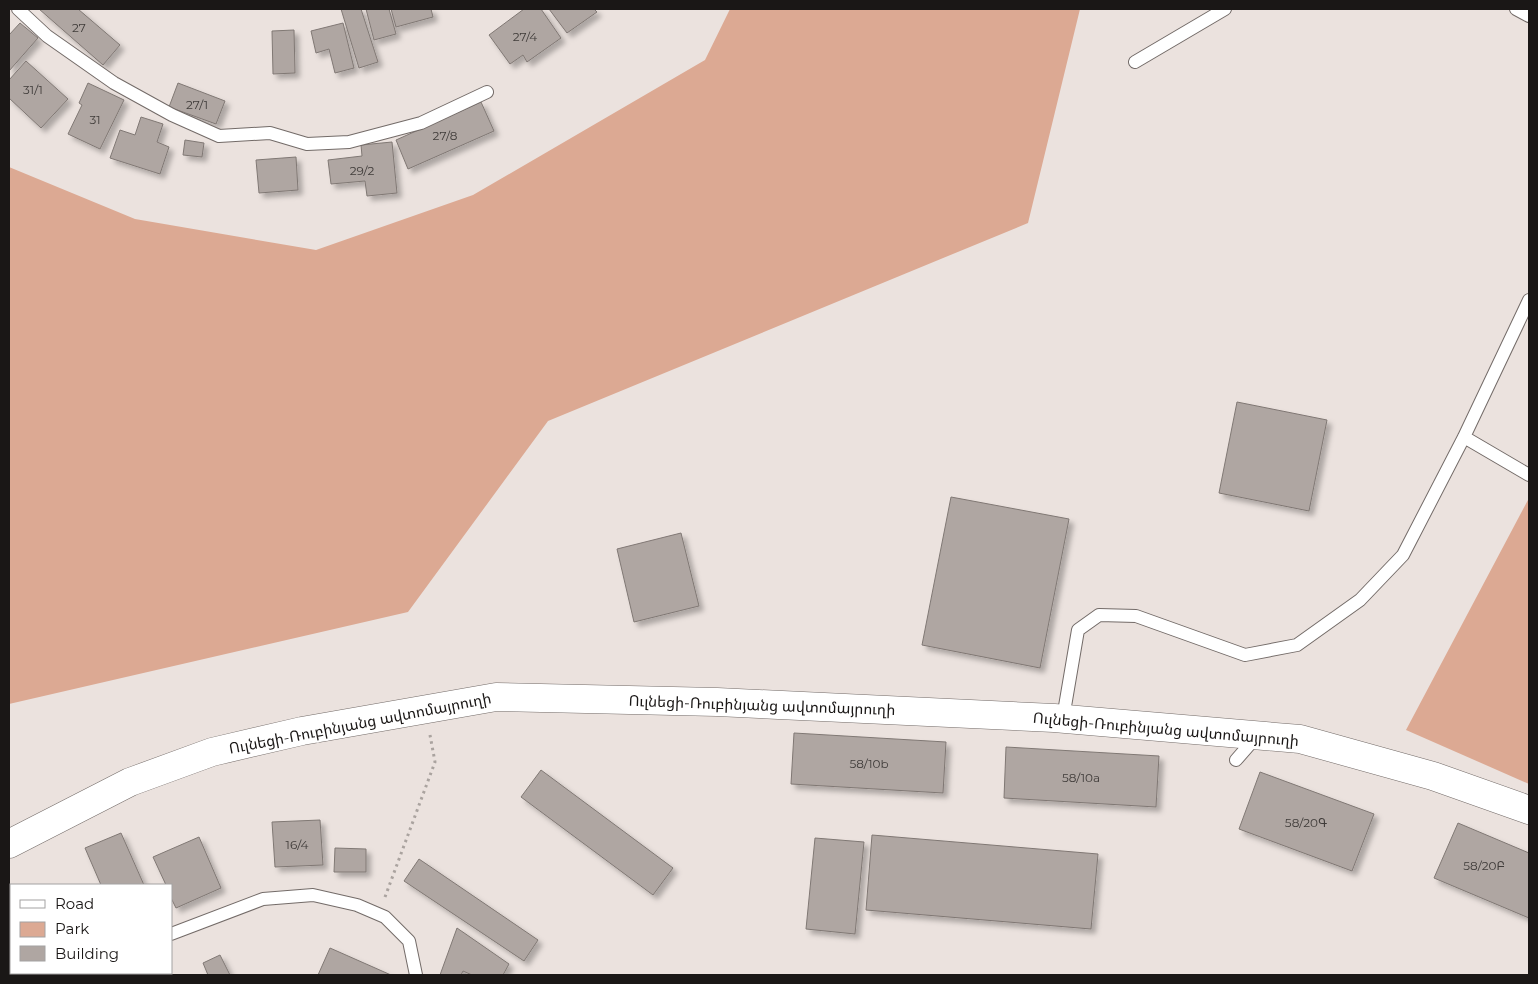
<svg xmlns="http://www.w3.org/2000/svg" width="1538" height="984" font-family="Montserrat,'Noto Sans Armenian',sans-serif">
<style>
.green{fill:#dca993}
.building{fill:#afa6a2;stroke:#807874;filter:url(#shadow)}
.lines{fill:none;stroke-linecap:round;stroke-linejoin:round}
.lane-casing{stroke:#736b68;stroke-width:14}
.secondary-casing{stroke:#736b68;stroke-width:29}
.path{stroke:#aaa39f;stroke-width:3;stroke-dasharray:2.5 4;stroke-linecap:butt}
.lane{stroke:#fff;stroke-width:12}
.secondary{stroke:#fff;stroke-width:28}
.labels{text-anchor:middle;dominant-baseline:central;stroke-width:4;stroke-linejoin:round;paint-order:stroke}
.number-label{font-size:12px;fill:#3f3b39}
.street-label{font-size:15px;fill:#1a1716;stroke:#fff}
</style>
<defs>
<filter id="shadow"><feDropShadow dx="4.5" dy="4.5" stdDeviation="2.5" flood-color="#0004"/></filter>
</defs>
<rect width="100%" height="100%" fill="#ebe2de"/>
<!-- green -->
<path class="green" d="M730,9H1080L1028,223L548,421L408,612L9,704V167L135,219L316,250L473,195L705,60Z
M1529,498V784L1406,730Z"/>
<!-- building -->
<path class="building" d="M39,9H78L120,45L103,65Z
M341,9H361L378,62L359,68Z
M366,9H389L396,34L374,40Z
M391,9H431L433,17L396,27Z
M524,9H541L561,38L527,62L523,55L510,64L489,35Z
M549,9H594L597,12L567,33Z
M20,23L38,38L9,71V35Z
M343,23L354,68L335,73L329,49L316,53L311,31Z
M294,30L295,73L273,74L272,31Z
M26,61L68,99L41,128L9,98V80Z
M88,83L124,100L100,149L68,134L82,105L79,103Z
M178,83L225,101L216,124L169,107Z
M481,102L494,131L408,169L396,140Z
M141,117L163,124L157,142L169,147L160,174L110,158L120,130L135,135Z
M185,140L204,143L202,157L183,155Z
M392,142L397,193L367,196L365,181L331,184L328,160L362,156L361,145Z
M296,157L298,190L259,193L256,160Z
M1237,402L1327,420L1309,511L1219,493Z
M951,497L1069,519L1040,668L922,645Z
M681,533L699,606L634,622L617,549Z
M794,733L946,742L943,793L791,784Z
M1006,747L1159,756L1156,807L1004,798Z
M541,770L673,868L653,895L521,797Z
M1260,772L1374,814L1352,871L1239,829Z
M320,820L323,865L275,867L272,822Z
M1458,823L1529,853V918L1434,878Z
M121,833L144,885H101L85,848Z
M872,835L1098,854L1091,929L866,910Z
M199,837L221,888L176,908L171,898V885H166L153,857Z
M815,838L864,842L855,934L806,929Z
M335,848L366,849V872H334Z
M419,859L538,940L524,961L404,881Z
M457,928L509,964L503,975H472L463,971L461,975H440Z
M330,948L391,975H318Z
M11,949V973H22L23,975H9V950Z
M220,955L230,975H208L203,963Z"/>
<g class="lines">
<!-- lane casing -->
<g class="lane-casing">
<path id="lane" d="M18,9L47,36L114,83L172,115L219,136L270,133L307,144L349,142L421,123L487,92
M1516,9L1529,16
M1135,62L1225,9
M1464,437L1529,475
M1063,718L1078,630L1099,615L1136,616L1245,655L1297,645L1360,600L1403,555L1464,437L1529,300
M1236,760L1257,736
M171,934L263,899L313,895L357,905L385,917L409,941L416,975"/>
</g>
<!-- secondary casing -->
<g class="secondary-casing">
<path id="secondary" d="M9,844L130,782L212,752L302,731L496,697L717,702L1054,718L1300,739L1433,776L1529,810"/>
</g>
<!-- path -->
<path class="path" d="M385,897L435,762L430,735"/>
<!-- lane -->
<use href="#lane" class="lane"/>
<!-- secondary -->
<use href="#secondary" class="secondary"/>
</g>
<g class="labels">
<!-- number labels -->
<g class="number-label">
<text x="79" y="27">27</text>
<text x="525" y="36">27/4</text>
<text x="33" y="89">31/1</text>
<text x="197" y="104">27/1</text>
<text x="95" y="119">31</text>
<text x="445" y="135">27/8</text>
<text x="362" y="170">29/2</text>
<text x="869" y="763">58/10b</text>
<text x="1081" y="777">58/10a</text>
<text x="1306" y="822">58/20Գ</text>
<text x="297" y="844">16/4</text>
<text x="1484" y="865">58/20Բ</text>
</g>
<!-- street labels -->
<g class="street-label">
<text transform="translate(762 705) rotate(2)">Ուլնեցի-Ռուբինյանց ավտոմայրուղի</text>
<text transform="translate(360 723) rotate(-11)">Ուլնեցի-Ռուբինյանց ավտոմայրուղի</text>
<text transform="translate(1166 729) rotate(5)">Ուլնեցի-Ռուբինյանց ավտոմայրուղի</text>
</g>
</g>
<!-- border -->
<rect width="1538" height="984" fill="none" stroke="#1a1716" stroke-width="20"/>
<!-- legend -->
<rect x="10" y="884" width="162" height="90" fill="#ffffff" stroke="#a3a2a2"/>
<rect x="20" y="900" width="25" height="8" fill="#ffffff" stroke="#a3a2a2"/>
<text x="55" y="909" font-size="15" fill="#1a1716">Road</text>
<rect x="20" y="922" width="25" height="15" fill="#dca993" stroke="#a3a2a2"/>
<text x="55" y="934" font-size="15" fill="#1a1716">Park</text>
<rect x="20" y="946" width="25" height="15" fill="#afa6a2" stroke="#a3a2a2"/>
<text x="55" y="959" font-size="15" fill="#1a1716">Building</text>
</svg>
